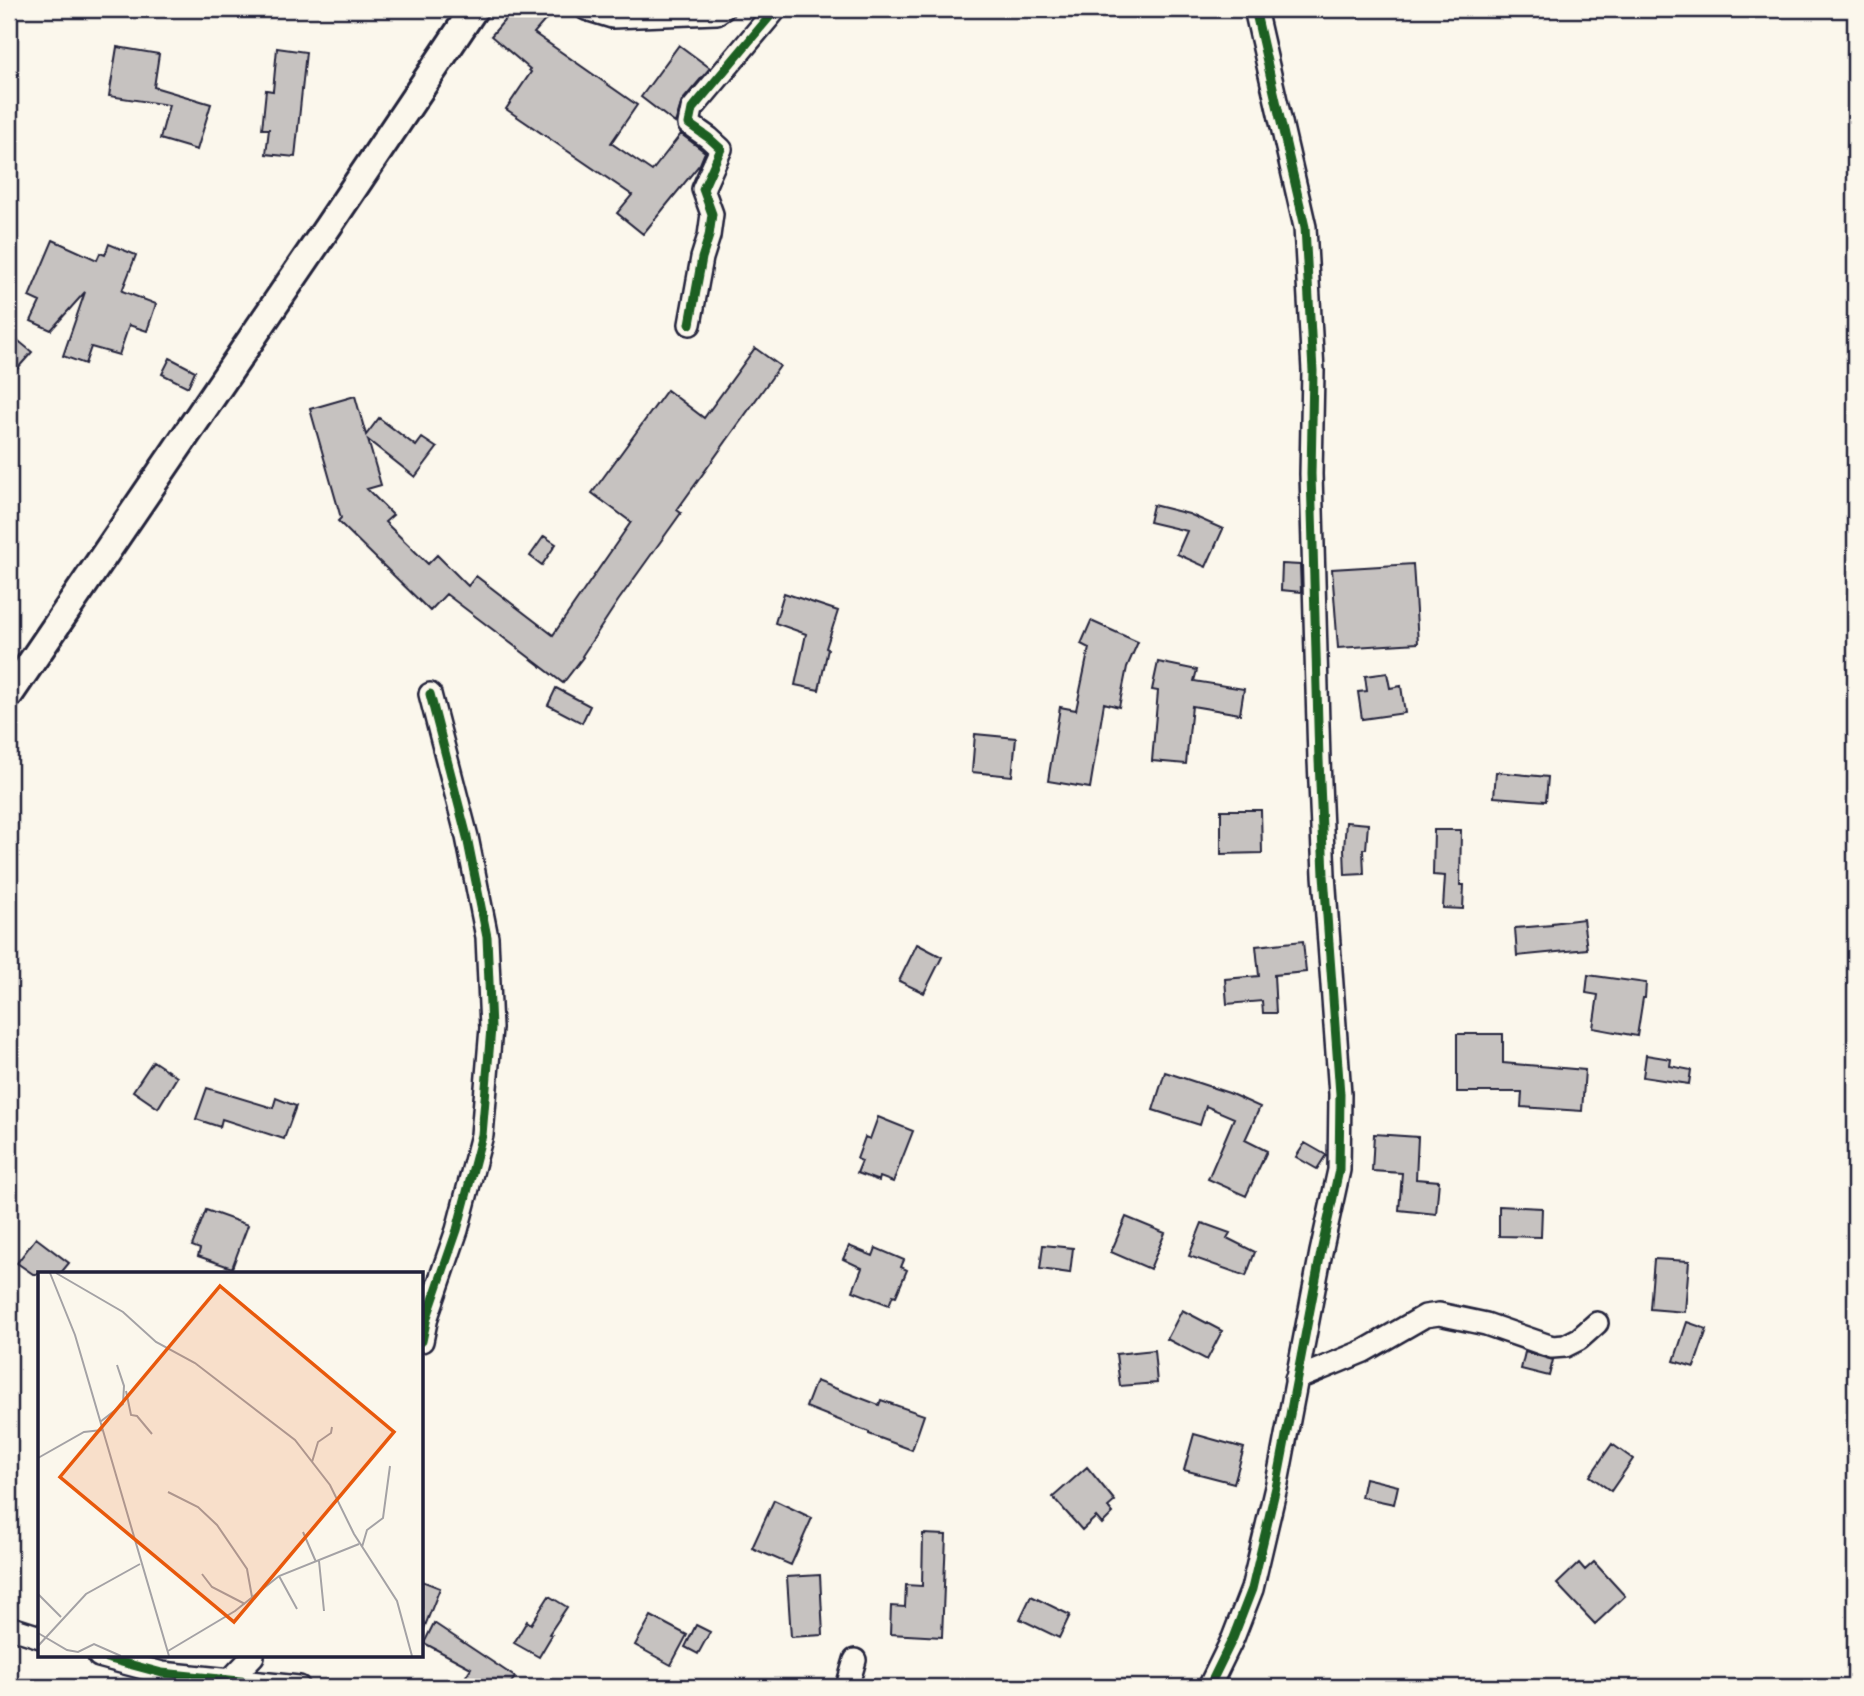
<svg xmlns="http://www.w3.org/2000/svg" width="1864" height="1696" font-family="'Playpen Sans',sans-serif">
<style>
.building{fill:#c6c2c0;stroke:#22223b;stroke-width:2}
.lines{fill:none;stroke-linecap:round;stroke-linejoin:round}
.minor-casing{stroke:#22223b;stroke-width:26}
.major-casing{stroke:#22223b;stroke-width:32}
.minor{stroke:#fbf7ec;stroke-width:21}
.major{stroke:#fbf7ec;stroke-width:26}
.cycleway-casing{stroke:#fbf7ec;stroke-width:13}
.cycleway{stroke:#1b5e20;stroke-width:9}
.inset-road{fill:none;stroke:#a4a2a5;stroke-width:2}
.view{fill:#e8590c;fill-opacity:0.15;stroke:#e8590c;stroke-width:3.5}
.inset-edge{fill:none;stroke:#22223b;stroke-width:3.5}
</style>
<rect width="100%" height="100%" fill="#fbf7ec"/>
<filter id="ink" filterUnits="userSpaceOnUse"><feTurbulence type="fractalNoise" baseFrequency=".0143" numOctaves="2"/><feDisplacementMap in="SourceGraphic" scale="14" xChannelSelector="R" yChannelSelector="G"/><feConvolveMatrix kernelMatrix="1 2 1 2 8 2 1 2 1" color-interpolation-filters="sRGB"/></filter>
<g filter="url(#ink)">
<!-- building -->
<path class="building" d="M514,9H555L534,33L637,105L611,143L652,171L681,134L705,152L700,164L643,234L617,213L632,195L506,109L531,72L529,70L530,69L491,36Z
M679,45L710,68L682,101L675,123L641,97Z
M117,47L159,54L154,87L211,104L197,150L160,139L169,105L109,96Z
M277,48L306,52L295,157L266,154L269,129H262L266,90L273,91Z
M53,240L97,260L100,253L105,255L109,244L136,255L122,291L156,304L147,331L129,325L119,355L91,347L85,364L63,356L85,292L51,330L31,321L40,302L29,297Z
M15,338L32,352L9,378V345Z
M755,348L780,366L677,510L681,513L618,601L582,656L583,657L563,683L446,594L430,611L338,521L341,518L310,409L355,396L366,435L379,418L416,446L422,438L437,448L415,477L368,440L381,485L367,489L393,515L385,522L428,564L437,555L468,586L476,576L553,635L631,522L592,493L667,390L704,418Z
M170,358L195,371L188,387L162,374Z
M1153,505L1189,514L1223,529L1206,567L1177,554L1187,531L1149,522Z
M544,536L556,544L542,565L530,556Z
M1282,564L1300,565L1301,592L1281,590Z
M1413,564L1418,643L1338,648L1332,569Z
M784,593L838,611L826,648L828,649L819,690L795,685L806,634L775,623Z
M1091,621L1138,642L1127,667L1119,707L1104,703L1090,788L1048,781L1060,707L1076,710L1089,648L1081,644Z
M1158,662L1197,670L1194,681L1244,689L1240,714L1192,706L1186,764L1152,761L1158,691L1152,690Z
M1387,673L1390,688L1401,686L1405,713L1362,719L1358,692L1367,691L1365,676Z
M556,688L590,706L582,723L548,705Z
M975,734L1016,738L1012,776L972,772Z
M1496,772L1548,777L1546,801L1494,797Z
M1221,810H1261L1262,853L1221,854Z
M1346,822L1368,824L1366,849H1363L1364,874L1345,875L1344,849Z
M1434,830H1461L1460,885H1464L1463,909L1443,908L1445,876L1433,875Z
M1583,919L1587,949L1517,956L1515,928L1552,925V923Z
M1303,941L1306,972L1274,975L1276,1013H1263L1262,1001L1227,1004L1225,979L1259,976L1256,946Z
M917,944L942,957L924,993L899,981Z
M1588,975L1646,983L1645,998H1643L1637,1036L1593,1028L1598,995L1586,993Z
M1457,1034H1503V1063L1585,1070L1582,1111L1521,1107L1522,1092H1457Z
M1646,1055L1671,1059L1670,1066L1691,1070L1689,1084L1643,1077Z
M153,1061L177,1077L158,1108L133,1091Z
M1165,1072L1229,1093L1260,1107L1245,1140L1267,1151L1246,1196L1208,1179L1234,1118L1206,1106L1200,1125L1153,1110Z
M207,1088L273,1108L276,1098L296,1106L284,1139L222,1119L220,1127L196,1119Z
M878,1117L913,1131L893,1182L880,1177L879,1181L857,1173L862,1161L857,1159L865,1137L870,1139Z
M1374,1134L1418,1137L1416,1179L1439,1181L1436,1214L1399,1210L1402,1173L1372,1171Z
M1305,1143L1326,1155L1317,1169L1296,1157Z
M1499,1206L1542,1208L1541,1237L1499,1236Z
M206,1210L248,1225L232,1268L198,1256L200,1249L192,1246Z
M1126,1217L1165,1233L1150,1269L1111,1252Z
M1202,1223L1230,1233L1227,1238L1255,1252L1246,1276L1189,1256Z
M36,1238L69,1263L60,1274H33L17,1263Z
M1043,1245L1073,1248L1070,1273L1040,1269Z
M849,1246L873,1256L876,1248L904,1260L901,1267L907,1270L896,1296L893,1295L889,1305L853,1291L862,1268L843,1259Z
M1654,1259L1689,1261L1685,1312L1650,1309Z
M1182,1310L1222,1331L1207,1360L1167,1339Z
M1687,1322L1707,1329L1694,1367L1674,1361Z
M1154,1350L1157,1383L1120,1386L1116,1354Z
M1525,1352L1553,1360L1549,1376L1521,1369Z
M816,1381L879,1405L881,1400L924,1415L912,1450L869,1434V1432L806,1407Z
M1194,1434L1244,1448L1234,1483L1184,1470Z
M1612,1444L1633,1459L1611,1491L1590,1476Z
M1087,1467L1115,1501L1108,1507L1113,1513L1102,1524L1096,1517L1082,1530L1053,1497Z
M1365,1478L1398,1486L1394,1504L1361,1497Z
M774,1500L812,1518L791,1565L752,1548Z
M923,1534L946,1535L942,1637L890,1634L891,1606L905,1607L906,1585L922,1586Z
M1594,1562L1625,1596L1595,1624L1557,1584L1579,1563L1585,1570Z
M820,1575L823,1635L791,1637L787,1577Z
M422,1581L440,1588L423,1631H422Z
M549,1596L567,1607L549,1634L552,1635L539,1657L514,1643L527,1621L531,1624Z
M1031,1596L1070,1615L1059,1638L1020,1619Z
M651,1616L687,1635L671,1665L635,1645Z
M434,1623L515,1677L508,1687H483L466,1676L471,1668L424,1643Z
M696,1625L710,1632L698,1654L685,1647Z"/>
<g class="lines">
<!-- minor casing -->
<g class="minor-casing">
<path id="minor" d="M586,9L612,17L717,13L723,9
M690,324L702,258L709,236L712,214L703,189L721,149L709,138L689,124L692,109L776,9
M422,1341L427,1317L457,1230L482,1135L491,1028L487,937L467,837L430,694
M1296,1379L1364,1351L1425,1316L1439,1314L1486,1324L1552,1347L1565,1346L1579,1339L1597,1323
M9,1627L40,1637
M99,1656L162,1673L299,1687
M231,1679L253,1656
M847,1687L855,1660
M1209,1687L1233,1638L1252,1589L1277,1483L1321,1252L1339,1170L1340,1094L1324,875L1319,760L1311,474L1313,371L1305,227L1255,9"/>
</g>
<!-- major casing -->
<g class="major-casing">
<path id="major" d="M9,695L329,225L474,9"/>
</g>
<!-- minor -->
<use href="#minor" class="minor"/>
<!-- major -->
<use href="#major" class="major"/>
<!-- cycleway casing -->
<g class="cycleway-casing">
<path id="cycleway" d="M690,324L702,258L709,236L712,214L703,189L721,149L709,138L689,124L692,109L776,9
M422,1341L427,1317L457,1230L482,1135L491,1028L487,937L467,837L430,694
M99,1656L162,1673L299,1687
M1209,1687L1233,1638L1252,1589L1277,1483L1321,1252L1339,1170L1340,1094L1324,875L1319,760L1311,474L1313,371L1305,227L1255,9"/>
</g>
<!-- cycleway -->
<use href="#cycleway" class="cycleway"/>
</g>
</g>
<!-- overview -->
<g transform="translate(38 1272)">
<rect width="385" height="385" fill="#fbf7ec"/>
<path class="inset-road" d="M12,1L37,63L131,384M18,1L85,40L118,70L157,91L257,168L292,213L316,262L359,329L374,384M88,119L93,143L99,144L114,162M62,150L85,132L86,114L79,93M0,186L46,160L64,158M274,190L280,170L293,161L294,155M130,220L160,235L179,253L209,297L214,325M265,260L278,290M324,275L329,258L345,246L352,194M281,289L286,339M164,302L174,315L207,332M241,304L259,337M0,322L23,345M0,361L29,378L40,380L56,372L83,384M0,374L48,322L102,292M130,379L197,339L241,304L321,272"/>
<path class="view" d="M182,14L356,160L196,350L22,205Z"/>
<rect width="385" height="385" class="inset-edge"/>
</g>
<!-- margin -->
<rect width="1864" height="1696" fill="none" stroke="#fbf7ec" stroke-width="35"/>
<rect x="18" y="18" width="1829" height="1661" fill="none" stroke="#22223b" stroke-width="2.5" filter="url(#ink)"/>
</svg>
